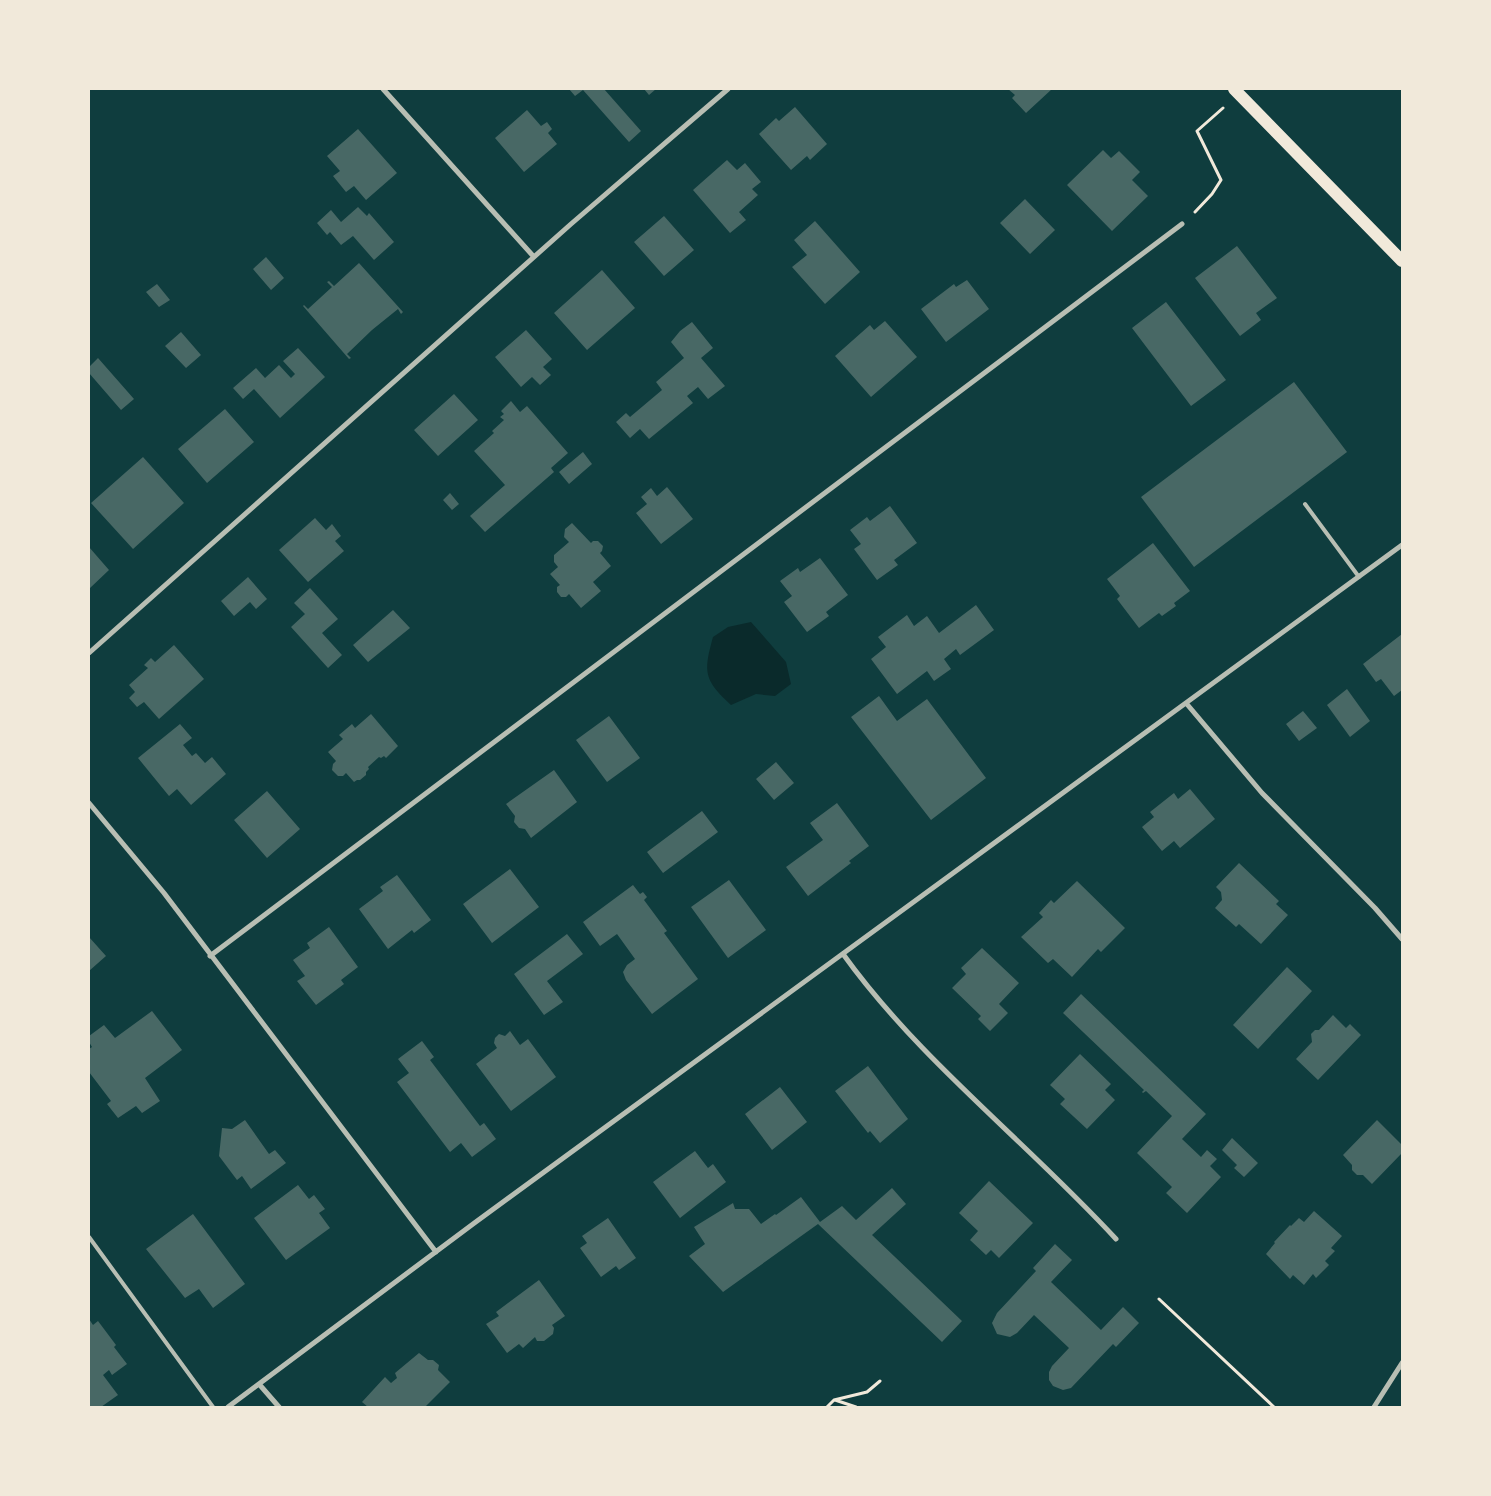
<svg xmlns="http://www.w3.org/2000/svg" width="1491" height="1496" font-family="Inter,sans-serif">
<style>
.water{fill:#0a2a2b}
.building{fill:#486865}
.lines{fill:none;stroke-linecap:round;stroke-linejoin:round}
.path{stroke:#f1e9da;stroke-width:3}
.service{stroke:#b8beb3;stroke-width:4}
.minor{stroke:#b8beb3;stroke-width:5}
.primary{stroke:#f1e9da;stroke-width:12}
</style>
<rect width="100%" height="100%" fill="#0f3d3e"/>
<!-- water -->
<path class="water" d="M751,622L786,662L791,684L775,696L756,694L731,705C704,680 703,673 713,637L728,627Z"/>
<!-- building -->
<path class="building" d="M569,89H604L641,131L629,142L583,90L575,96Z
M644,89H656L649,95Z
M1008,89H1052L1026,113L1012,98L1015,95Z
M795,107L827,144L810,160L807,156L791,170L759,134L776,118L779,121Z
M527,110L541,126L547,122L552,129L548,133L557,144L524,172L495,138Z
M358,129L397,173L366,200L354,186L346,192L333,176L340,171L327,156Z
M1103,150L1111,158L1119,151L1140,172L1132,180L1148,196L1112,231L1067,185Z
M727,160L737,170L745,163L761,182L752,189L758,195L739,212L746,220L730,233L693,190Z
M1025,199L1055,230L1030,254L1000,223Z
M358,207L367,216L369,213L394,242L374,260L353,236L341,245L330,232L327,235L317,223L331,210L341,222Z
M664,216L694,250L664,276L634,242Z
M815,221L860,272L825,304L792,267L807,255L794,240Z
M1237,246L1277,298L1256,313L1261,320L1240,336L1195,278Z
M266,257L284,278L271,290L253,269Z
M359,263L403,312L401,314L398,309L372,330L347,354L351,358L349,359L303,306L304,305L308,309L332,287L327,282L329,281L334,286Z
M602,270L635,308L587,350L554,313Z
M967,280L989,309L946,342L921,309L954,284L956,287Z
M157,284L170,300L159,307L146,292Z
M1166,302L1226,380L1191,406L1132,328Z
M885,321L917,357L871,397L835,356L870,325L874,330Z
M692,322L713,348L701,358L725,386L708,399L698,387L687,396L693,403L649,439L640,429L630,438L616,422L626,413L630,417L662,390L656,382L684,358L671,342L680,331Z
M526,330L552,359L543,367L551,375L540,385L532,377L521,387L495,357Z
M181,332L201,355L186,368L165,346Z
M298,348L325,377L280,418L254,389L243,399L233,388L256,368L265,378L279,365L291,378L295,374L283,361Z
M98,358L134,399L121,410L89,373V367Z
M1294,382L1347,452L1194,567L1141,497Z
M454,394L478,420L438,456L414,430Z
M511,401L520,412L527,406L568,453L551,468L554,472L485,532L470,516L505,485L474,451L494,433L492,431L504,420L500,417L504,414L501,411Z
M225,409L254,442L207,483L178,449Z
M583,452L592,464L569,484L559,472Z
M143,457L184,503L133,549L91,503Z
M667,487L693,519L661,544L636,513L647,504L641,497L651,488L657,496Z
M450,493L459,504L452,510L443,500Z
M890,506L917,543L894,560L898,565L877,580L854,549L861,544L850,530L867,517L870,521Z
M315,518L326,530L332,524L341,536L335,541L344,551L308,582L279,550Z
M572,523L591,543L593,541H598L603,546L602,551L600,553L611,566L593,582L601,591L581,608L569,594L566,597H561L557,592V587L560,585L550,574L558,567L554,562V555L569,542L564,537L565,529Z
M1153,543L1190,591L1174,603L1176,606L1162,616L1159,613L1139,628L1117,599L1120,596L1107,579Z
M89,547L109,570L89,589Z
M820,558L848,595L826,612L829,616L807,632L784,602L792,596L780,581L798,568L800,572Z
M248,577L267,599L256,609L250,602L234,616L221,601Z
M310,588L338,619L322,633L342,655L328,668L291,627L305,614L294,603Z
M976,605L994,630L960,655L956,649L944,659L951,669L934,681L927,671L897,694L871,659L886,647L878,637L907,615L914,626L927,616L939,633Z
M393,610L410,628L368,662L353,645Z
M1402,634V690L1394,696L1381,679L1376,682L1363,664Z
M174,645L204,679L159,719L144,702L137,707L129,698L135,692L129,685L148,668L144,665L151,658L155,662Z
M1347,689L1370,721L1350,737L1327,705Z
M879,696L897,721L927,699L986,778L931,820L851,717Z
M1303,711L1317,728L1299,741L1286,724Z
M371,714L398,746L386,758L384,756L381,758L379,757L368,767L369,769L366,772V775L360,780H357L354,782L346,773L343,776H338L332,770L333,764L336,761L328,752L343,739L339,735L352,724L355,728Z
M609,716L640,758L607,782L576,740Z
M180,724L192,738L183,745L192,756L196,753L205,763L212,757L226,774L191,805L177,789L169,796L138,758Z
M776,762L794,783L774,800L756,779Z
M554,770L577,802L531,838L525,829L519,828L514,822L515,816L506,804Z
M1190,789L1215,819L1180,848L1174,841L1162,851L1142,827L1154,817L1150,812L1174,793L1178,799Z
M267,791L300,829L267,858L234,820Z
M837,803L869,846L849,861L851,863L808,896L786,867L823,840L810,823Z
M702,811L718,832L663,873L647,852Z
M1239,863L1279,901L1276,904L1288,915L1261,944L1239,924L1236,927L1215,908L1222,900L1221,892L1216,887Z
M510,869L539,907L492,943L463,904Z
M397,875L431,920L414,933L412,930L388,949L359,909L383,891L380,887Z
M729,880L766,930L728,958L691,907Z
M1077,881L1125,928L1101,952L1098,949L1072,977L1053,959L1048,963L1021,937L1043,917L1039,913L1051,900L1054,903Z
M633,885L640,894L643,892L647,897L644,900L667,931L664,933L698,979L652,1014L626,980L623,972L627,965L635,959L617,934L600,946L583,922Z
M329,927L358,967L341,980L344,984L316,1005L297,981L305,976L293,960L310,948L307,943Z
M567,934L583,954L547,981L563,1002L544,1015L514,974Z
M89,937L106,956L89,971Z
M982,948L1019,983L999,1004L1008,1013L990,1031L978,1019L981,1016L952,988L966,974L961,968Z
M1287,967L1312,991L1258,1049L1233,1025Z
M1081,994L1206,1114L1182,1139L1201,1157L1207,1150L1217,1159L1210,1166L1221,1177L1187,1213L1166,1193L1172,1187L1137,1153L1172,1116L1146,1091L1143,1093L1142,1092L1144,1090L1063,1013Z
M152,1011L182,1050L145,1078L160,1101L142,1113L136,1106L118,1118L107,1104L111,1101L89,1072V1049L92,1047L89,1042V1036L104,1025L115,1038Z
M1333,1015L1346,1028L1350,1024L1361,1035L1318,1080L1296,1059L1312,1042L1311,1034L1315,1030H1319Z
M510,1031L520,1045L528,1039L556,1077L511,1111L476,1064L497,1048L494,1043L495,1038L499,1034L505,1036Z
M422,1041L434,1057L430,1060L480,1126L484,1123L496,1139L472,1157L461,1143L450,1152L397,1082L409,1073L398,1059Z
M1080,1054L1111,1084L1105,1090L1115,1100L1087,1129L1060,1104L1065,1099L1050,1085Z
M868,1066L908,1119L880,1143L870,1131L868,1133L835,1091Z
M780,1087L807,1122L772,1150L745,1114Z
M245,1120L269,1154L275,1150L286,1163L251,1189L242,1176L237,1180L219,1156L222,1128L232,1129Z
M1377,1120L1402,1145V1153L1372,1184L1363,1175H1357L1352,1170V1165L1343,1155Z
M1232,1138L1258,1163L1244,1177L1234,1168L1237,1165L1222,1150Z
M695,1151L708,1168L713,1164L726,1182L680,1218L653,1182Z
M989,1181L1033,1223L999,1258L991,1250L986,1255L970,1240L978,1231L959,1213Z
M298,1185L309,1199L314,1195L325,1209L319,1213L330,1228L286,1260L254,1218Z
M892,1188L906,1204L872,1235L962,1321L942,1342L818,1224L723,1292L689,1256L705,1244L694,1227L733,1203L735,1209H749L761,1224L775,1214L776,1215L801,1197L820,1222L842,1206L856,1220Z
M1314,1211L1342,1236L1331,1248L1335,1251L1325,1261L1329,1265L1316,1278L1313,1274L1304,1285L1293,1275L1290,1279L1266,1254L1275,1243L1274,1242L1290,1225L1291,1226L1299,1218L1304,1222Z
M193,1214L245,1284L213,1308L199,1289L185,1298L146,1249Z
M608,1218L636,1258L619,1270L616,1266L601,1277L580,1248L587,1243L582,1236Z
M1055,1244L1072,1260L1051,1282L1101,1330L1123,1307L1139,1323L1116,1347L1113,1344L1071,1388L1063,1390L1053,1386L1049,1380V1372L1052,1366L1069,1348L1034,1315L1017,1333L1010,1337L997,1334L992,1323L997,1313L1036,1271L1033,1268Z
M539,1280L565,1316L552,1325L554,1328L553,1334L544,1341H537L535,1337L523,1348L519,1344L507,1353L486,1324L499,1316L496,1312Z
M89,1319L93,1325L98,1321L116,1345L114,1347L127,1364L112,1375L109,1370L103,1375L118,1395L101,1407H89Z
M419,1353L428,1360H433L439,1365L438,1370L450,1382L425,1407H368L362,1402L385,1377L391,1383L397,1378L395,1373Z"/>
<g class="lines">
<!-- path -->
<path class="path" d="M1195,212L1212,194L1221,180L1197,131L1223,108
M1159,1299L1274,1407
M834,1400L867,1392L880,1381
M835,1400L856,1407
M827,1407L834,1400"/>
<!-- service -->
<path class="service" d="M1305,504L1359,577
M89,1237L213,1407"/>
<!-- minor -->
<path class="minor" d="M383,89L534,257
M89,653L571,224L728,89
M1186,703L1262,793L1375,908L1402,939
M89,803L164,893L436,1252
M843,954C920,1061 1027,1142 1116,1239
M210,956L1182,224
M259,1384L279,1407
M228,1407L473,1224L1402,545
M1374,1407L1402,1363"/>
<!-- primary -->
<path class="primary" d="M1234,89L1402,261"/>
</g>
<!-- border -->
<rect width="1491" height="1496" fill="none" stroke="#f1e9da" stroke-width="180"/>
</svg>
